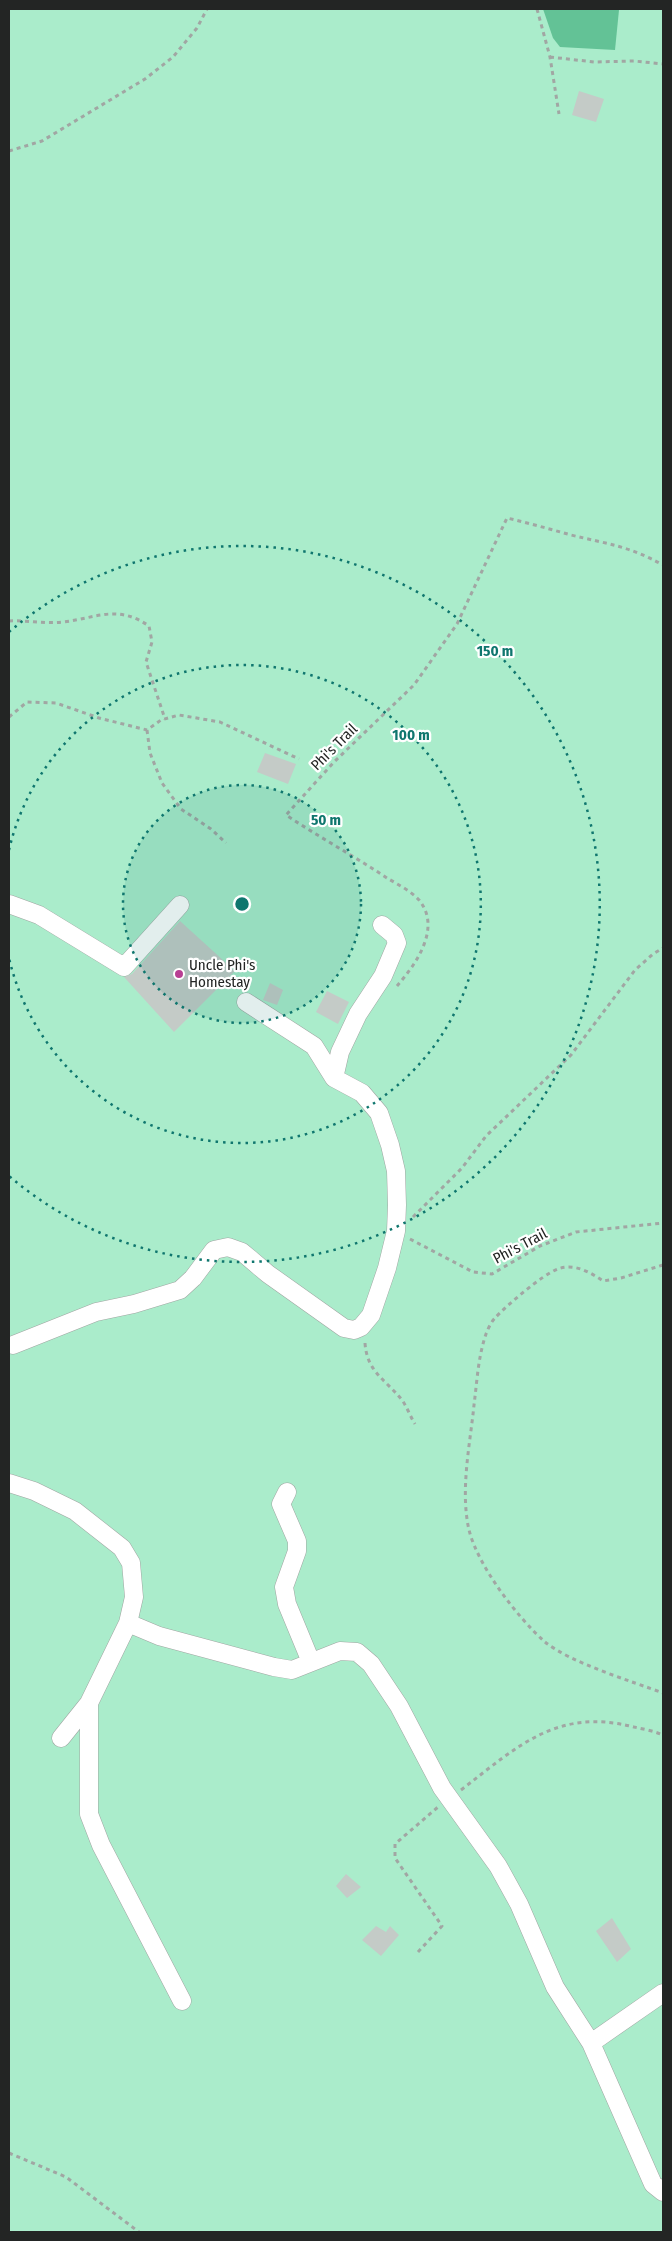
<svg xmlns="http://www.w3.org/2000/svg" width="672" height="2241" font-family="'Fira Sans Condensed',sans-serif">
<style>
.green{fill:#aaeccb}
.water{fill:#63c296}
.building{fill:#c4cbc7}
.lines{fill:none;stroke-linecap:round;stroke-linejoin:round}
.minor-casing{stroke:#a0a6a2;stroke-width:19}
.path{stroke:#a1a6a3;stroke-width:3;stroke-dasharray:4 4;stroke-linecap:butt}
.minor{stroke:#fff;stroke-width:18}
.ring{fill:none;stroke:#0f766e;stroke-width:2.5;stroke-dasharray:2.5 5}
.poi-dot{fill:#b83f93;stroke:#fff;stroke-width:2}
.labels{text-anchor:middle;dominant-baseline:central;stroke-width:4.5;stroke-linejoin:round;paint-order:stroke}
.street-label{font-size:15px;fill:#232524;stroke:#fff}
.poi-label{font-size:15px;fill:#232524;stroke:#fff;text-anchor:start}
.centre{fill:#0f766e;stroke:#fff;stroke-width:2.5}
.ring-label{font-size:15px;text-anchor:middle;font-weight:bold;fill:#0f766e;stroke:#fff;stroke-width:4.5;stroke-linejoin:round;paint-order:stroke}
</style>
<rect width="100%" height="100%" fill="#f1f8f4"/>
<!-- green -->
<path class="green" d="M9,9H663V2232H9Z"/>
<!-- water -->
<path class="water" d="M543,9L619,10L615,50L560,47L553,38Z"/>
<!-- building -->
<path class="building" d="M579,91L604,99L596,122L572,115Z
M265,753L296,764L288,784L257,772Z
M180,921L235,971L174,1032L124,977L132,974Z
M270,983L283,990L277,1005L263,1000Z
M327,991L349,1002L338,1024L316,1012Z
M346,1874L361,1887L347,1898L336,1886Z
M612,1918L631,1949L617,1962L596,1931Z
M376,1926L386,1932L390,1926L399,1935L381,1956L362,1940Z"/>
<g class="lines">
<!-- minor casing -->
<g class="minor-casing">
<path id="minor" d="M9,904L39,915L124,967L180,905
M334,1078L340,1052L358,1014L383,976L397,943L394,935L382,925
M13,1345L96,1312L134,1304L180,1290L193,1278L214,1250L228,1247L242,1252L268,1274L344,1328L354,1330L361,1327L371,1315L387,1268L396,1231L397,1205L396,1171L390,1145L379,1113L362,1093L334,1078L314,1046L246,1002
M9,1483L34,1491L75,1511L122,1548L131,1563L134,1597L128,1623L89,1703L61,1738
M287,1492L281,1504L297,1541V1551L284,1587L287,1604L311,1662
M128,1623L159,1636L274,1667L292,1670L340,1651L357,1652L371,1664L399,1706L442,1788L498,1866L519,1904L555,1987L591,2043L653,2184L663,2192
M89,1703V1814L101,1845L182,2001
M591,2043L663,1993"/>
</g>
<!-- path -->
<path class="path" d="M537,9L550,57L559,114
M550,57L594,62L634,61L663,64
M9,151L42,141L145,79L173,57L197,28L207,9
M9,621C27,620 45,624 63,622C97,618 117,604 149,626L152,642L146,662L165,719
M9,717L27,702L56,703L99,718L147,730L161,720L179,715L220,722L299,759
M147,730L150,753L162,783L181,809L211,829L226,843
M397,986C416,964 442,928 419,900C411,891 397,884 387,878C354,856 319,837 286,815L334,762L414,685L457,624L507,518C528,523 550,529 571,535C608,544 629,546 663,565
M413,1217L462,1168L486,1136L571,1055L635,970L653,954L663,948
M410,1239L473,1272L492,1274L540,1246L576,1232L663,1223
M663,1265L621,1278L603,1281C590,1272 574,1263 558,1269C543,1274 506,1306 495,1318C491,1322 488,1329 486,1334C478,1357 477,1382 474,1405C470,1445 460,1490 469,1530C478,1566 517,1617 545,1642C571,1663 631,1681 663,1693
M365,1343C367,1372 385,1379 402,1400C407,1407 410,1416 415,1424
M461,1790C517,1747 557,1707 634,1727C643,1729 654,1731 663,1735
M418,1952L442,1926L395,1858V1844L438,1807
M9,2153L66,2177L139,2232"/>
<!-- minor -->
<use href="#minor" class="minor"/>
</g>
<!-- distance rings -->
<circle cx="242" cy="904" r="119" fill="#0f766e" fill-opacity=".12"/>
<g class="ring">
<circle cx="242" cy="904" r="119"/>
<path d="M9 850A239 239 0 1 1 9 958"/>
<path d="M9 632A358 358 0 1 1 9 1176"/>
</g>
<!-- markers -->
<circle class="poi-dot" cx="179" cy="974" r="5"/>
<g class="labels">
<!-- street labels -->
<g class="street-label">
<text transform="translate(334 747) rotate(-45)">Phi's Trail</text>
<text transform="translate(520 1246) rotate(-28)">Phi's Trail</text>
</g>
<!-- poi labels -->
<g class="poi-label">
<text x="189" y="965">Uncle Phi's<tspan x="189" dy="17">Homestay</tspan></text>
</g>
</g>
<circle cx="242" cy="904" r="8" class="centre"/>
<g class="ring-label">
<text x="495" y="656">150 m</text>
<text x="411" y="740">100 m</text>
<text x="326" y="825">50 m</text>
</g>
<!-- border -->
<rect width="672" height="2241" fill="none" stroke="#232524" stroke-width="20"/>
</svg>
